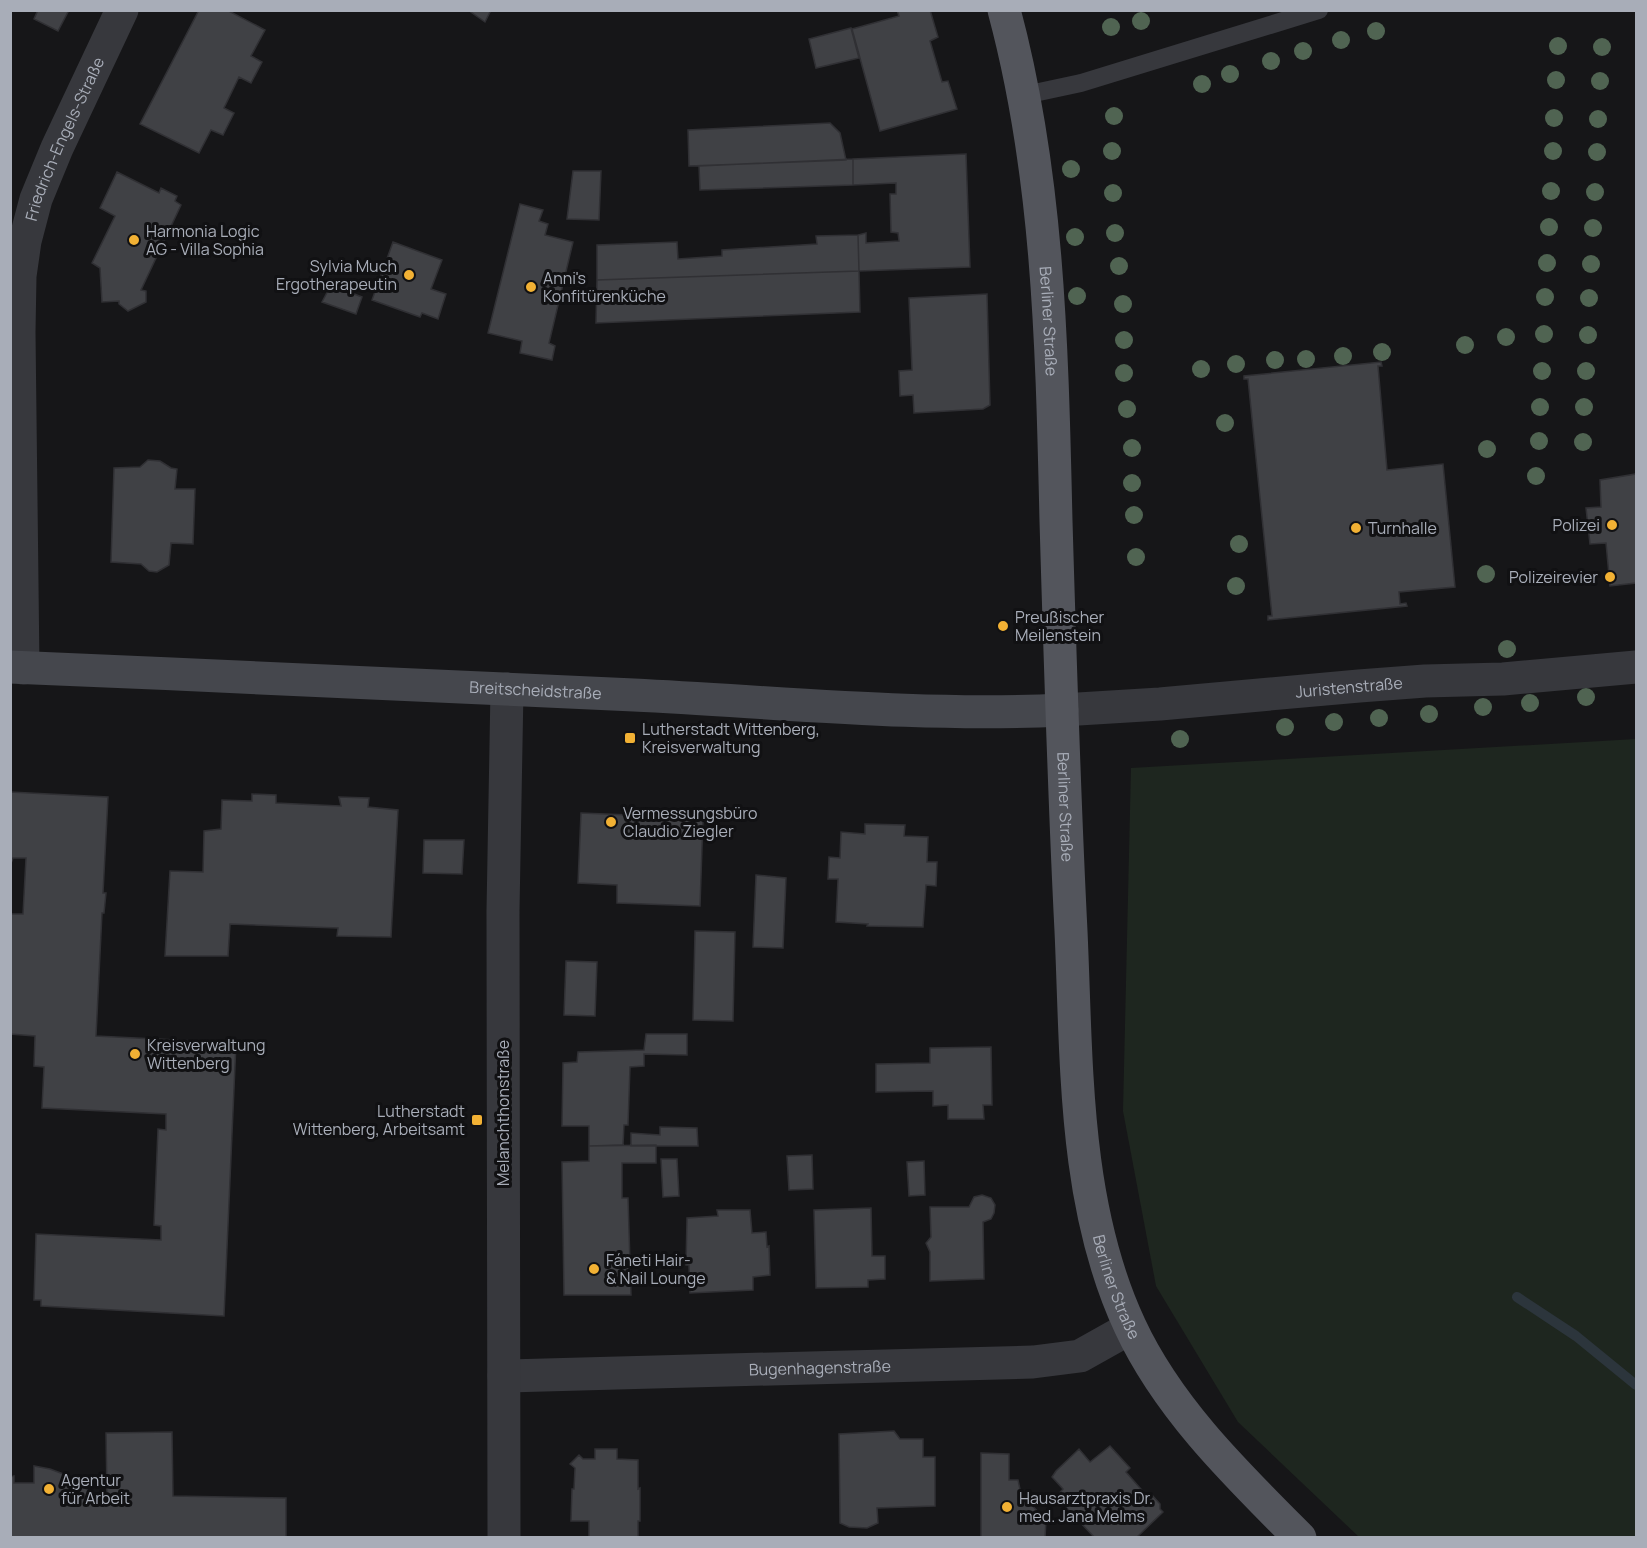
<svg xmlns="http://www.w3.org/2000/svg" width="1647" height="1548" font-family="Manrope,sans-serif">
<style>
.green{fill:#1e261f}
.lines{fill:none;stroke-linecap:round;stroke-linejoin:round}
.stream{stroke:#2c353c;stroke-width:10}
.building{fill:#404145;stroke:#303034;stroke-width:1.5}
.lane{stroke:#37383d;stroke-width:18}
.street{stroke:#37383d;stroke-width:33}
.secondary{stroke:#45474d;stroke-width:33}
.primary{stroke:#53555c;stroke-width:33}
.tree{fill:#506452}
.poi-dot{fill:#f2b134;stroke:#111113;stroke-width:2}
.labels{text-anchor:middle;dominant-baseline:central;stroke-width:6;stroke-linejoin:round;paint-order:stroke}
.street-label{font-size:16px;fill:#a8adb8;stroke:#111113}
.poi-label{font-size:16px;fill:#a8adb8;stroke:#111113;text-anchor:start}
</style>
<rect width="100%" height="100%" fill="#161618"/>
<!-- green -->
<path class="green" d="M1636,739V1537H1359L1238,1422L1156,1286L1123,1111L1131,768Z"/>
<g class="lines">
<!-- stream -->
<path class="stream" d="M1517,1297L1576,1336L1636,1385"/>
</g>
<!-- building -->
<path class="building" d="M38,10H69L58,31L34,19Z
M199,10H227L265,30L251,56L262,62L251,83L239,77L224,108L234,113L223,135L211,130L199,153L140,124Z
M468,10H491L485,22Z
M897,10H930L938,37L930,41L942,82L948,81L957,109L880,131L852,29L899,16Z
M851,28L859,58L816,68L809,39Z
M830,123L840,133L846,160L689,166L688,130Z
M966,154L970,267L859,271L858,235L866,233V243L899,241L898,233L891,232L890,194H896V183L853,185V159Z
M853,159V185L700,190L699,166Z
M573,171H601L599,220L567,219Z
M117,172L159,193L161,188L177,196L175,201L181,205L141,290L146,291V302L128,311L119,304V301L102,302L100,268L92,263L115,216L100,208Z
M520,204L543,210L539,221L548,224L545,235L573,242L549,343L555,346L552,360L520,353L522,341L488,333Z
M858,235L859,271L597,280V245L677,242L678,259L722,256V250L817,244L816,236Z
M393,242L442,260L431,289L446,294L438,319L422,313L420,317L372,300Z
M859,271L860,312L596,323L597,280Z
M331,285L362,297L356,314L322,302Z
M987,294L990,405L983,409L914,413L913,395L900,396L899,371L912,370L909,298Z
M1381,362L1382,366H1378L1387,470L1443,464L1455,587L1399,592L1400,604L1406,603L1407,606L1268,620V616H1272L1248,379H1244V376Z
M148,460L160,461L171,468L177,469L175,489H195L193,544L171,543L169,565L157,572L149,571L141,564L111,562L114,468L140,467Z
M1636,474V583L1610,586L1606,543L1590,544L1586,508L1601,507L1600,480Z
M10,792L108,797L103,893H106L104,913H102L96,1036L236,1043L224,1316L41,1306V1300H34L36,1234L161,1240V1226L154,1225L158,1129L166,1130V1114L42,1108L44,1067L34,1066L35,1036L10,1034V914H23L26,858H13L10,866Z
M252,794L276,795V803L341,806L339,797L369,798L368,807L398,810L391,937L337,936L338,928L230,924L228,956H165L170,871L203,872L204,831L221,829L222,800L252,801Z
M581,813L703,818L700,906L617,903V885L578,883Z
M865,824L905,825L904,836L928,837L927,862H937L936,886L926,885L923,927L867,926L868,924L836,922L838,879H828L829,857L840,858L841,832L865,834Z
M424,840H464L462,874L423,873Z
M756,875L786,878L783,948L753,947Z
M695,931L735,932L733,1021L693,1020Z
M566,961L597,962L595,1016L564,1015Z
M646,1034H687V1055L644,1054V1066L630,1067L628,1125H624L623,1145L589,1146V1126H562L563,1063L577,1062L578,1052L644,1050Z
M991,1047L992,1105H983L984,1119H948V1105L933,1106V1091L876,1092V1064L930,1063V1048Z
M660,1127L697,1128L698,1146H631V1133L660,1135Z
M656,1145V1163H622V1198H628L631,1295H564L562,1162L589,1161V1146Z
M812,1155L813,1189L789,1190L787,1156Z
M661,1159H677L679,1196L663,1197Z
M924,1161L925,1195L909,1196L907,1162Z
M982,1195L991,1198L995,1205L994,1213L991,1219L983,1222L984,1279L930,1281V1252L926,1243L931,1237L930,1207H969L974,1197Z
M871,1208L872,1256H885V1279L868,1280V1287L816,1288L814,1210Z
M717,1210H750L752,1233L766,1232L767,1247L769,1246L770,1275L753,1277V1290L690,1293L689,1265H686L687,1218L718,1216Z
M894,1431L900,1439H923V1457H935V1506L877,1508L878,1523L867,1528L849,1527L840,1523L839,1434Z
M172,1432L173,1496L286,1498V1538H10V1477L14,1476V1483H34V1466L50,1469L66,1475L95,1495H107L106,1433Z
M1110,1446L1130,1468L1126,1472L1147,1496L1152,1495L1160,1504V1509L1163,1512L1136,1538H1095L1056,1497L1063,1489L1052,1477L1056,1471L1079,1449L1090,1462Z
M595,1449H617V1459L638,1460V1489L640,1488V1521H638V1538H589V1521H571L572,1489H574L575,1468L570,1464L579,1455L583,1459H595Z
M981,1453L1009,1454V1480H1018L1021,1494L1046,1520L1045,1538H981Z"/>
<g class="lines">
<!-- lane -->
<path class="lane" d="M1025,95L1081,83L1319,10"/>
<!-- street -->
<g class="street">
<path id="s1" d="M23,668L19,332L20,276L25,241L36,199L57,148L122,10"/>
<path id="s2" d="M1062,710L1160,704L1359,686L1425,681L1503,679L1636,667"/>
<path id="s3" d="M504,1376L1033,1362L1080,1356L1130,1328"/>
<path d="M504,1538L503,911L507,689"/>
</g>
<!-- secondary -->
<path class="secondary" id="s4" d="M10,667C218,676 426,684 634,695C777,702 919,717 1062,710"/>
<!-- primary -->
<path class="primary" id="s5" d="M1004,10C1049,177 1052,350 1056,521C1060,658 1064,794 1071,931C1077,1062 1073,1204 1130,1326C1168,1408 1236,1474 1300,1538"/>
</g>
<!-- trees -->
<g class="tree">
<circle cx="1141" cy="21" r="9"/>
<circle cx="1111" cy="27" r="9"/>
<circle cx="1376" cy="31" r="9"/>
<circle cx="1341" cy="40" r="9"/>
<circle cx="1558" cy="46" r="9"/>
<circle cx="1602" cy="47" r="9"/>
<circle cx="1303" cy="51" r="9"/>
<circle cx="1271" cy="61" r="9"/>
<circle cx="1230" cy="74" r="9"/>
<circle cx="1556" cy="80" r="9"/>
<circle cx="1600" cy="81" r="9"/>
<circle cx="1202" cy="84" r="9"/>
<circle cx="1114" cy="116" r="9"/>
<circle cx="1554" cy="118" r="9"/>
<circle cx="1598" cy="119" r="9"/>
<circle cx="1112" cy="151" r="9"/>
<circle cx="1553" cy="151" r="9"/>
<circle cx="1597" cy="152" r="9"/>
<circle cx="1071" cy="169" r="9"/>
<circle cx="1551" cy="191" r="9"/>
<circle cx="1595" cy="192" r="9"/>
<circle cx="1113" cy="193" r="9"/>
<circle cx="1549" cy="227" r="9"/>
<circle cx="1593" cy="228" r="9"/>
<circle cx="1115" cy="233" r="9"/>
<circle cx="1075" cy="237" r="9"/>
<circle cx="1547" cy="263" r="9"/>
<circle cx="1591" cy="264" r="9"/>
<circle cx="1119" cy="266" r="9"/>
<circle cx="1077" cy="296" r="9"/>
<circle cx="1545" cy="297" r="9"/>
<circle cx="1589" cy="298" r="9"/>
<circle cx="1123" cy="304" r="9"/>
<circle cx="1544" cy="334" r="9"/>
<circle cx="1588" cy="335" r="9"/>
<circle cx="1506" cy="337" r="9"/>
<circle cx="1124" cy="340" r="9"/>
<circle cx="1465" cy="345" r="9"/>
<circle cx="1382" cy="352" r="9"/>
<circle cx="1343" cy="356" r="9"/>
<circle cx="1306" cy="359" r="9"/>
<circle cx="1275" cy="360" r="9"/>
<circle cx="1236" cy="364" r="9"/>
<circle cx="1201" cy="369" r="9"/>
<circle cx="1542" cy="371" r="9"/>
<circle cx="1586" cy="371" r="9"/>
<circle cx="1124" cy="373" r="9"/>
<circle cx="1540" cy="407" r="9"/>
<circle cx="1584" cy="407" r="9"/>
<circle cx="1127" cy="409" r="9"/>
<circle cx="1225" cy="423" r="9"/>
<circle cx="1539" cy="441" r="9"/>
<circle cx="1583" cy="442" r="9"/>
<circle cx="1132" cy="448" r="9"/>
<circle cx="1487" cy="449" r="9"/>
<circle cx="1536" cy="476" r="9"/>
<circle cx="1132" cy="483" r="9"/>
<circle cx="1134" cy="515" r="9"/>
<circle cx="1239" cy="544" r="9"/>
<circle cx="1136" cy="557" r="9"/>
<circle cx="1486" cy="574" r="9"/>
<circle cx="1236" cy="586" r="9"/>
<circle cx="1507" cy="649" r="9"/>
<circle cx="1586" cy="697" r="9"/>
<circle cx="1530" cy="703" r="9"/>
<circle cx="1483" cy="707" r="9"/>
<circle cx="1429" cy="714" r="9"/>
<circle cx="1379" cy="718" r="9"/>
<circle cx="1334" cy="722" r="9"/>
<circle cx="1285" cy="727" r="9"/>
<circle cx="1180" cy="739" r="9"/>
</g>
<!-- markers -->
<g class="poi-dot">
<circle cx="134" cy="240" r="6"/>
<circle cx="409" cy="275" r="6"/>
<circle cx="531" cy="287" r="6"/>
<circle cx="1612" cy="525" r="6"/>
<circle cx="1356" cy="528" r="6"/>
<circle cx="1610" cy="577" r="6"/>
<circle cx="1003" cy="626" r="6"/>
<rect x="624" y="732" width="12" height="12" rx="3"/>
<circle cx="611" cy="822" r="6"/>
<circle cx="135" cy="1054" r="6"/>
<rect x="471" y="1114" width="12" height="12" rx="3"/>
<circle cx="594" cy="1269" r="6"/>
<circle cx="49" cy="1489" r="6"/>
<circle cx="1007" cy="1507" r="6"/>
</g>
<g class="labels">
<!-- street labels -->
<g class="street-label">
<text stroke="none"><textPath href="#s1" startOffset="537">Friedrich-Engels-Straße</textPath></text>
<text stroke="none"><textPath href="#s5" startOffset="315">Berliner Straße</textPath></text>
<text stroke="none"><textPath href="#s2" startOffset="288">Juristenstraße</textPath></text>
<text stroke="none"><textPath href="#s4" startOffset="526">Breitscheidstraße</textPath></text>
<text stroke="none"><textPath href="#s5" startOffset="801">Berliner Straße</textPath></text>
<text transform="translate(503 1113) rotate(-90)">Melanchthonstraße</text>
<text stroke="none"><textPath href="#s5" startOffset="1286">Berliner Straße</textPath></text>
<text stroke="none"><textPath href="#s3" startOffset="316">Bugenhagenstraße</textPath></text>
</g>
<!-- poi labels -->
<g class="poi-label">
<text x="146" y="231">Harmonia Logic<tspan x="146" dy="18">AG - Villa Sophia</tspan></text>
<text x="397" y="266" text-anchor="end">Sylvia Much<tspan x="397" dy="18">Ergotherapeutin</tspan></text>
<text x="543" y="278">Anni's<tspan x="543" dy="18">Konfitürenküche</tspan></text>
<text x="1600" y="525" text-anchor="end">Polizei</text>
<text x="1368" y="528">Turnhalle</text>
<text x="1598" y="577" text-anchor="end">Polizeirevier</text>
<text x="1015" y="617">Preußischer<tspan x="1015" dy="18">Meilenstein</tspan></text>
<text x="642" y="729">Lutherstadt Wittenberg,<tspan x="642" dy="18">Kreisverwaltung</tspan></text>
<text x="623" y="813">Vermessungsbüro<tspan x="623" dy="18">Claudio Ziegler</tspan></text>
<text x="147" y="1045">Kreisverwaltung<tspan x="147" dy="18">Wittenberg</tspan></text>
<text x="465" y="1111" text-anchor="end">Lutherstadt<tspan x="465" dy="18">Wittenberg, Arbeitsamt</tspan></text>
<text x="606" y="1260">Fáneti Hair-<tspan x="606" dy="18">&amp; Nail Lounge</tspan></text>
<text x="61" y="1480">Agentur<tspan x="61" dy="18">für Arbeit</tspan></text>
<text x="1019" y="1498">Hausarztpraxis Dr.<tspan x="1019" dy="18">med. Jana Melms</tspan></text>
</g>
</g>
<!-- border -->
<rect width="1647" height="1548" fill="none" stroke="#a8adb8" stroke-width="24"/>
</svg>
